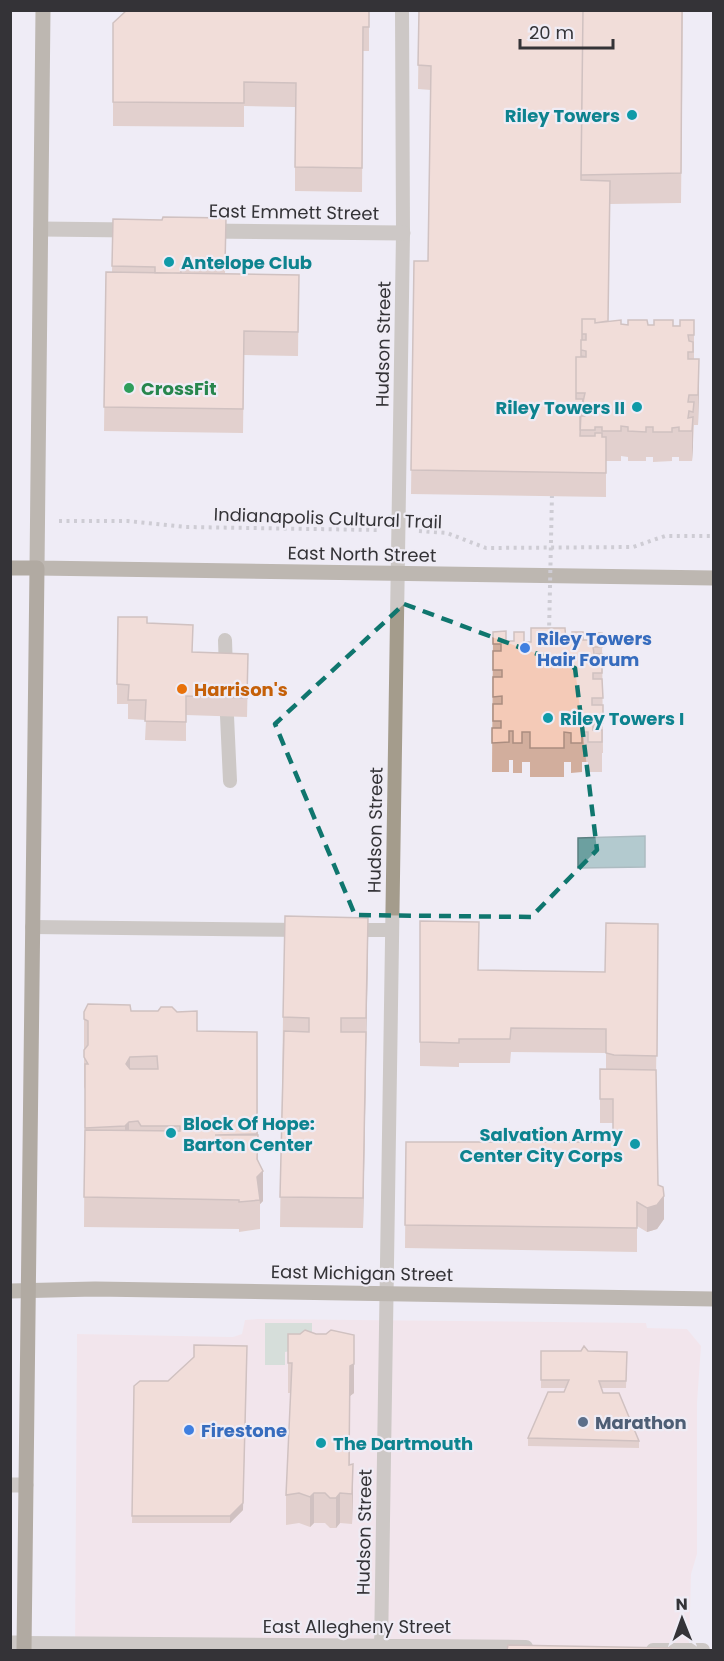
<svg xmlns="http://www.w3.org/2000/svg" width="724" height="1661" font-family="Poppins,sans-serif">
<style>
.commercial{fill:#f7dce1}
.green{fill:#b9ccb8}
.water{fill:#6ca0a0;stroke:#5b7f80;stroke-width:1.5}
.lines{fill:none;stroke-linecap:round;stroke-linejoin:round}
.path{stroke:#a7a5ac;stroke-width:4;stroke-dasharray:3 4.5;stroke-linecap:butt}
.service{stroke:#a49c8c;stroke-width:14}
.minor{stroke:#a49c8c;stroke-width:15}
.secondary{stroke:#80755e;stroke-width:15}
.primary{stroke:#67593d;stroke-width:15}
.path-bridge{stroke:#a7a5ac;stroke-width:4;stroke-dasharray:3 4.5;stroke-linecap:butt}
.wall{fill:#d2ae9d}
.shaded-wall{fill:#ab8d80}
.building{fill:#f4cab7;stroke:#ab8d80;stroke-width:1.5;fill-rule:evenodd}
.marked{fill:none;stroke:#0f766e;stroke-width:4.5;stroke-dasharray:12 8;stroke-linejoin:round}
.culture-dot{fill:#0f9aa8;stroke:#efecf5;stroke-width:2}
.leisure-dot{fill:#2e9e5b;stroke:#efecf5;stroke-width:2}
.shop-dot{fill:#3f7fe0;stroke:#efecf5;stroke-width:2}
.food-dot{fill:#e8710a;stroke:#efecf5;stroke-width:2}
.service-dot{fill:#5c6f8a;stroke:#efecf5;stroke-width:2}
.labels{text-anchor:middle;dominant-baseline:central;stroke-width:4.5;stroke-linejoin:round;paint-order:stroke}
.culture-label{font-size:18px;font-weight:bold;fill:#0d838f;stroke:#efecf5;text-anchor:start}
.street-label{font-size:18px;fill:#343337;stroke:#efecf5}
.leisure-label{font-size:18px;font-weight:bold;fill:#27864d;stroke:#efecf5;text-anchor:start}
.shop-label{font-size:18px;font-weight:bold;fill:#366cbe;stroke:#efecf5;text-anchor:start}
.food-label{font-size:18px;font-weight:bold;fill:#c56008;stroke:#efecf5;text-anchor:start}
.service-label{font-size:18px;font-weight:bold;fill:#4e5e75;stroke:#efecf5;text-anchor:start}
</style>
<rect width="100%" height="100%" fill="#efecf5"/>
<!-- commercial -->
<path class="commercial" d="M258,1319L646,1323L647,1328L687,1329L701,1346L697,1403V1554L691,1574L689,1650H75L77,1334L233,1337L242,1334L245,1320Z"/>
<!-- green -->
<path class="green" d="M265,1323H312V1347L285,1352V1365H265Z"/>
<!-- water -->
<path class="water" d="M645,836V867L578,868V838Z"/>
<g class="lines">
<!-- path -->
<path class="path" d="M59,521H128L186,527L378,530
M419,531L447,533L486,548L633,547L665,536H714"/>
<!-- service -->
<path class="service" d="M225,640L226,671
M227,716L230,781
M32,927L303,930
M353,930H391
M24,1643L526,1647
M381,1650L403,233L402,10
M653,1650H703"/>
<!-- minor -->
<path class="minor" d="M41,229L131,230
M206,231L403,233
M10,1485H26
M10,1643H24"/>
<!-- secondary -->
<path class="secondary" d="M43,10L37,568L714,578
M10,1291L95,1289L714,1299"/>
<!-- primary -->
<path class="primary" d="M10,568H37L24,1650"/>
<!-- path-bridge -->
<path class="path-bridge" d="M549,633L552,494"/>
</g>
<!-- wall -->
<path class="wall" d="M369,10V51H363L362,192L295,191V107L244,106V127L113,126V23Z
M419,10H683L681,203L610,204L608,321L621,324L680,326L694,320V359L699,389L698,425H694L692,461H679V457H672V461L653,462V457H646V461H628V457L621,456V461H606V497L411,494L414,261H428L431,90L418,89Z
M113,219L226,238L225,274L299,275L298,356L244,355L243,433L104,431L106,272H112Z
M147,623L193,652L248,673L247,717L186,715V741L145,740L146,720L128,719V704H117V684Z
M493,632L506,641L524,642H572L591,640L602,633L603,753H602V772H588V762H582V772L571,773V762H564V777H530V762H522V773H513V760H509V772H492Z
M420,921L479,970L605,972L658,924L656,1080L658,1185L664,1219L657,1229L647,1232L637,1226V1252L405,1248L406,1142H613V1123H600V1069H606V1053L511,1052L510,1063H459V1067L420,1066Z
M368,947L363,1228L280,1227L283,1017Z
M131,1011L197,1031L257,1032L258,1160L263,1201L260,1204V1229L239,1232V1229L84,1227L85,1089L84,1087V1012Z
M288,1334L354,1365V1393L350,1396V1465L353,1494L352,1524L340,1523L336,1528H330L325,1523H314L310,1527L299,1523L286,1525V1495L291,1393H288Z
M541,1351L627,1352L626,1388H602L603,1393L639,1441V1448L528,1446V1438L564,1392L566,1388H541Z
M134,1386L243,1510L230,1523H132Z"/>
<!-- shaded-wall -->
<path class="shaded-wall" d="M699,359V389L698,425V395Z
M693,417V447L692,461V431Z
M368,918V947L366,1048V1018Z
M366,1032V1062L363,1228V1198Z
M130,1057V1087L126,1064Z
M129,1122V1151L125,1156V1126Z
M263,1171V1201L260,1204L257,1176Z
M664,1196V1219L657,1229L647,1232V1208Z
M354,1335V1393L350,1396L349,1494L350,1366Z
M247,1353L243,1510L230,1523V1516Z
M353,1464V1494L352,1524V1494Z
M314,1493V1523L310,1527V1497Z
M340,1493V1523L336,1528V1498Z"/>
<!-- building -->
<path class="building" d="M127,10H369V27H363L362,168L295,167L296,83L244,82V103L113,102V23Z
M419,10H583L581,180L610,181L608,321L595,323V319H582V340H586H581V356L586,357H576V399H583L581,411L580,436H595V433H602V437H606V473L411,470L414,261H428L431,66L418,65Z
M583,10H682L681,173L581,175Z
M163,217L226,218L225,266L181,265V273H155V267L112,266L113,219L162,220Z
M106,272L299,275L298,332L244,331L243,409L104,407Z
M582,319H595V323L621,320V324L628,325V320H647L648,325H654V320H673V326H680V320H694V335H688L689,341L693,342V352H688V359H699L698,395H689L688,402H694L693,412L689,411L688,418L693,417L692,431H679V427L672,428V432H653V427H646V432L628,431V427L621,426V431H602V427H595V430H580V416H585V411H581L585,393H576V357H586V351L581,350V340H586V334H582Z
M118,617H147V623L193,625L192,652L248,654L247,698L186,696V722L145,721L146,700H128L129,685L117,684Z
M531,628H565L566,642H572V632H583V640H591V633H602V647H593L594,654H602V673H593V679H602L603,698H592V705H603V723L593,724V730H602V742H588V732H582V743H571V733L564,732V748H530V732H522V743H513V731H509V742L492,743V728H501V721H493V704H502V696L493,697V677H502V670H493V651H501V644H493V632L506,631V641H514V632H524V642H531Z
M285,916L368,918L366,1018H341V1032H366L363,1198L280,1197L284,1031L309,1032V1018L283,1017Z
M420,921L479,922L478,970L605,972L606,923L658,924L657,1056L614,1055L606,1053V1029L511,1028L510,1039H459V1043L420,1042Z
M88,1004L130,1005L131,1011H158L161,1007H172L177,1012L197,1011V1031L257,1032V1134L215,1135H258L257,1159L263,1171L257,1177L260,1200L239,1202V1200L84,1197L85,1130L180,1131V1126H141L138,1121L129,1122L125,1126L85,1128V1064H88L84,1057V1050L88,1045V1021L84,1019V1012ZM157,1056L158,1069H130L126,1064L130,1057Z
M600,1069L656,1070L658,1185L663,1187L664,1196L657,1205L647,1208L637,1202V1228L405,1225L406,1142H613V1099H600Z
M305,1330L316,1334H326L331,1330L354,1335V1364L350,1366L349,1465L353,1464L352,1494L340,1493L336,1498H330L325,1493H314L310,1497L299,1493L286,1495L292,1363H288V1334H300Z
M194,1345L247,1346L243,1503L230,1516H132L134,1386L140,1381H168L194,1357Z
M584,1346L588,1351L627,1352L626,1381H599L603,1393H619L639,1441L528,1438L548,1392H564L569,1380H541V1351H581Z
M508,1645L671,1648V1650H507Z"/>
<!-- marked area -->
<path d="M0 0H724V1661H0ZM404,604L575,668L597,850L531,917L355,915L275,724Z" fill="#efecf5" fill-opacity=".55" fill-rule="evenodd"/>
<path class="marked" d="M404,604L575,668L597,850L531,917L355,915L275,724Z"/>
<!-- markers -->
<g class="culture-dot">
<circle cx="632" cy="115" r="6"/>
<circle cx="169" cy="262" r="6"/>
<circle cx="637" cy="407" r="6"/>
<circle cx="548" cy="718" r="6"/>
<circle cx="171" cy="1133" r="6"/>
<circle cx="635" cy="1144" r="6"/>
<circle cx="321" cy="1443" r="6"/>
</g>
<circle class="leisure-dot" cx="129" cy="388" r="6"/>
<g class="shop-dot">
<circle cx="525" cy="648" r="6"/>
<circle cx="189" cy="1430" r="6"/>
</g>
<circle class="food-dot" cx="182" cy="689" r="6"/>
<circle class="service-dot" cx="583" cy="1422" r="6"/>
<g class="labels">
<!-- culture labels -->
<g class="culture-label">
<text x="620" y="115" text-anchor="end">Riley Towers</text>
<text x="181" y="262">Antelope Club</text>
<text x="625" y="407" text-anchor="end">Riley Towers II</text>
<text x="560" y="718">Riley Towers I</text>
<text x="183" y="1123">Block Of Hope:<tspan x="183" dy="21">Barton Center</tspan></text>
<text x="623" y="1134" text-anchor="end">Salvation Army<tspan x="623" dy="21">Center City Corps</tspan></text>
<text x="333" y="1443">The Dartmouth</text>
</g>
<!-- street labels -->
<g class="street-label">
<text transform="translate(294 212) rotate(1)">East Emmett Street</text>
<text transform="translate(383 344) rotate(-89)">Hudson Street</text>
<text transform="translate(328 518) rotate(2)">Indianapolis Cultural Trail</text>
<text transform="translate(362 554) rotate(1)">East North Street</text>
<text transform="translate(375 830) rotate(-89)">Hudson Street</text>
<text transform="translate(362 1273) rotate(1)">East Michigan Street</text>
<text transform="translate(364 1532) rotate(-89)">Hudson Street</text>
<text x="357" y="1626">East Allegheny Street</text>
</g>
<!-- leisure labels -->
<g class="leisure-label">
<text x="141" y="388">CrossFit</text>
</g>
<!-- shop labels -->
<g class="shop-label">
<text x="537" y="638">Riley Towers<tspan x="537" dy="21">Hair Forum</tspan></text>
<text x="201" y="1430">Firestone</text>
</g>
<!-- food labels -->
<g class="food-label">
<text x="194" y="689">Harrison's</text>
</g>
<!-- service labels -->
<g class="service-label">
<text x="595" y="1422">Marathon</text>
</g>
</g>
<!-- border -->
<rect width="724" height="1661" fill="none" stroke="#343337" stroke-width="24"/>
<!-- north arrow -->
<g transform="translate(682 1619) rotate(359)" stroke="#efecf5" stroke-width="4.5" paint-order="stroke">
<path d="M0-4.5L10 22L0 15L-10 22Z" fill="#343337"/>
<text y="-9" font-size="16" font-weight="bold" text-anchor="middle" fill="#343337">N</text>
</g>
<!-- scale -->
<path d="M520 39v9h93v-9" fill="none" stroke="#343337" stroke-width="3"/>
<text x="529" y="39" font-size="18" fill="#343337" stroke="#efecf5" stroke-width="4.5" paint-order="stroke">20 m</text>
</svg>
